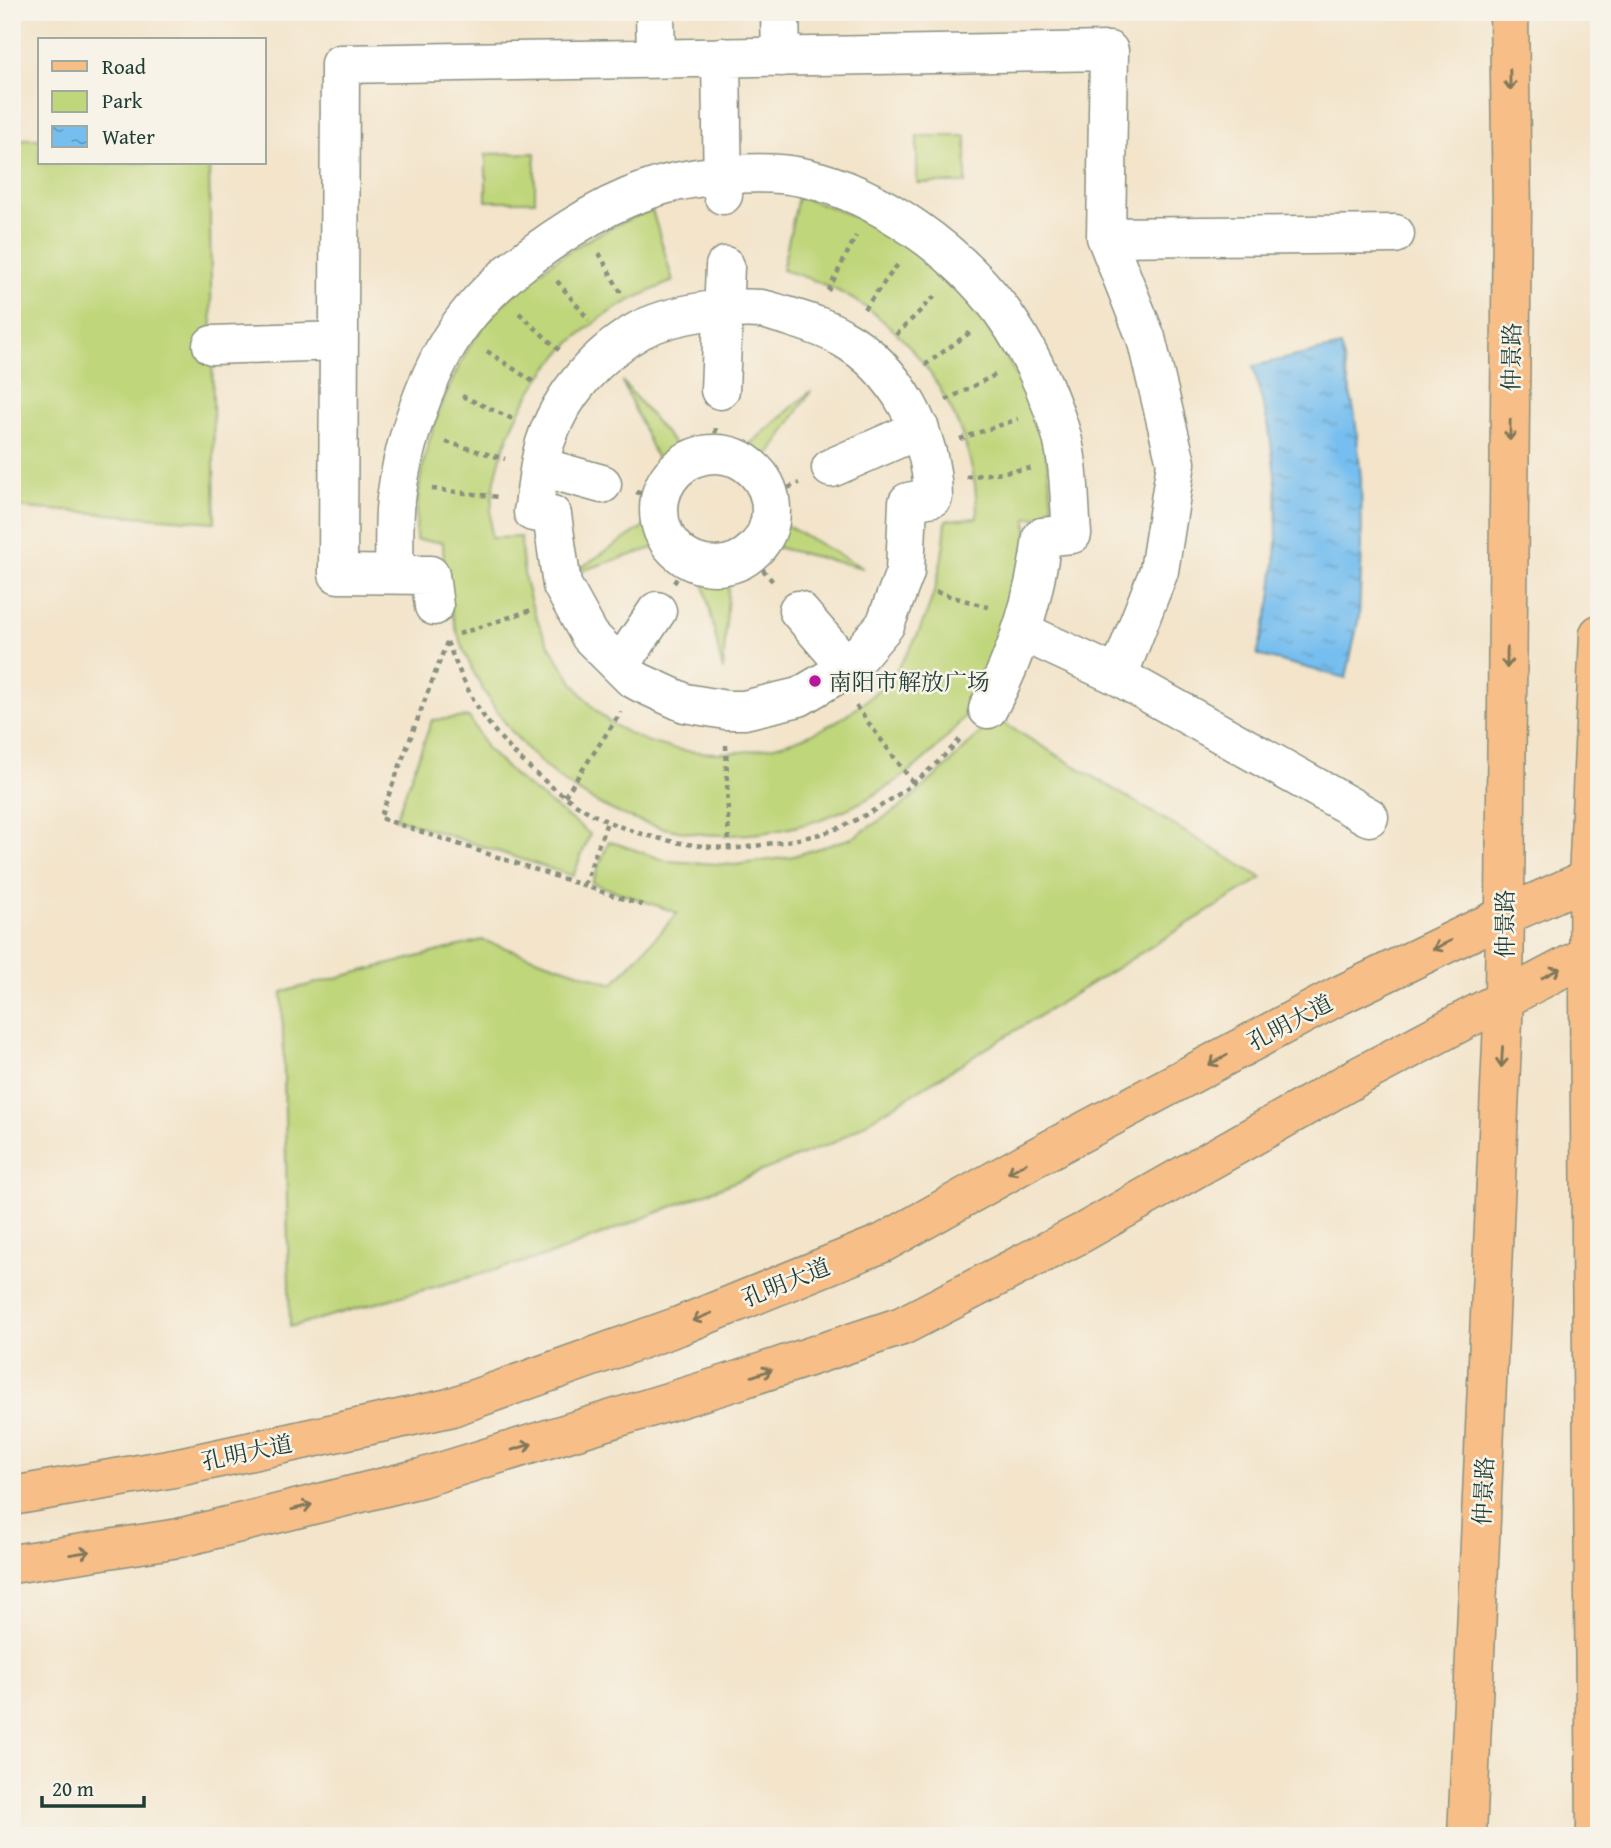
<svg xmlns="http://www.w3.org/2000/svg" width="1611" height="1848" font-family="'Gentium Book Plus','Noto Serif SC',serif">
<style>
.green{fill:#c0d67a;stroke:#708a57;stroke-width:2}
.water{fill:url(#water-ripples);stroke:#4a7e92;stroke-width:2}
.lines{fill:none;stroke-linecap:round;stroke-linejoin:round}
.minor-casing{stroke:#89907f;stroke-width:41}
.major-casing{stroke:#89907f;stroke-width:41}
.path{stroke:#89907f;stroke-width:4.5;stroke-dasharray:5 5;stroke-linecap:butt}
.minor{stroke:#fff;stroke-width:38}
.major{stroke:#f7be87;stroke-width:38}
.oneway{stroke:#807759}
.poi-dot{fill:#b5179e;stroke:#f7f3e8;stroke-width:2.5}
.labels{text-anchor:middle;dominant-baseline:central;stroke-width:5;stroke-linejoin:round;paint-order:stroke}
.street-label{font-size:23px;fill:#1f3d34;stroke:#f7f3e8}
.poi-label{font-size:23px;fill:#1f3d34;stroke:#f7f3e8;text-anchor:start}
</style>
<defs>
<pattern id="water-ripples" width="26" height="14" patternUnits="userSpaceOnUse" patternTransform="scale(1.75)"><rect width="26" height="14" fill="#76beef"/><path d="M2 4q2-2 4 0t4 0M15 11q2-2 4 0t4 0" fill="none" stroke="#609cc2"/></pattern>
</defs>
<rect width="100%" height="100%" fill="#f7f3e8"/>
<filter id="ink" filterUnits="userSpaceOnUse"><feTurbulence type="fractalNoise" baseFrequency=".0143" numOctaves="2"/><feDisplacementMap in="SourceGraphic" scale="14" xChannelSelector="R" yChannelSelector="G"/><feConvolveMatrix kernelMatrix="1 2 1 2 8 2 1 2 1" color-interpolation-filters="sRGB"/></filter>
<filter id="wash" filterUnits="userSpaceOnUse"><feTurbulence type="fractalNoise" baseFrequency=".00686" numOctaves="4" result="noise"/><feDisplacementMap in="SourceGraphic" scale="28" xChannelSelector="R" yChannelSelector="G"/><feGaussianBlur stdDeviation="1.57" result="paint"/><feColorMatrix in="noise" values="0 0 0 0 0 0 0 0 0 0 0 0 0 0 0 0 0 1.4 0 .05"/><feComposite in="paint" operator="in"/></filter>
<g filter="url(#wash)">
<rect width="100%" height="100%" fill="#f3e4ca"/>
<!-- green -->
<path class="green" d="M917,136H966V183H917Z
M12,139H40V163H209L215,522L12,507Z
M535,153V201H486V154Z
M798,197C901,223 978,292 1022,388C1029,404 1038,420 1042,437C1049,463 1051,490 1053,517L1027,518C1027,537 1028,558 1023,576C1015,604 1002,632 992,660C987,674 983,692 974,704C855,870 614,885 496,710C461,659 443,604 443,542L416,540C415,491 425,444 444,399C453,379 461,359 473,341C515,279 583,236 652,210L673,281C646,293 617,305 593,324C529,372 486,457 491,538L521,537C521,583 534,623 559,661C572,682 593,712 614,725C706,782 844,748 903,660C931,617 943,571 946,520L977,518C978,437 930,352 865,307C839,289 811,278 782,270Z
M622,381L682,453L660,466Z
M811,391L760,469L741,452Z
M649,523L660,546L571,574Z
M782,523L863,568L771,546Z
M729,578L723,671L703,579Z
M469,717L486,748L518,779L590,834L573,876L396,818L432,720Z
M995,718L1262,878L835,1142L553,1254L290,1327L282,992L482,940L613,984L678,913L592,883L609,841L667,861L735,865L790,857L852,838L902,806L946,767Z"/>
<!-- water -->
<path class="water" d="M1341,346L1355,416L1361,479L1362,545L1359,617L1346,678L1257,655L1271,600L1277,543L1276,484L1269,428L1253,366Z"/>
</g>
<g filter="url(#ink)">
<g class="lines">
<!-- minor casing -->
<g class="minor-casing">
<path id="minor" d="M655,12L656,58
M780,12L781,57
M721,57L723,195
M1106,237L1395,234
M723,309C736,309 749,308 761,309C769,310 778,314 787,316C806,322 824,327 841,337C897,368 932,435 933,497L908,502L905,572L885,625L848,668L799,697L744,710H726L685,703L641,683L632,678L590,636L562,585L552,515L533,512C537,490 538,465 545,443C560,396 598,353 640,330C665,317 696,312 723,309Z
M212,345L339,341
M720,390L725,266
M659 510a56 56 0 1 1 112 0a56 56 0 1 1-112 0Z
M541,467L602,484
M831,468L920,429
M394,574C395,549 393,524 396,499C402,452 418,401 440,358C468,302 519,261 571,228C596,212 621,199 648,190C689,175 764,168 806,178C878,194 957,251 1001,310C1026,344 1046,386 1059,427C1070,460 1069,499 1072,534L1042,537C1035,597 1017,655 988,709
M434,606L430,575L338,574L340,64L1109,51L1106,237L1146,338L1176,463L1159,571L1118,676L1369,817
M798,610L848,668
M1021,631L1118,676
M620,666L657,611"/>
</g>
<!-- major casing -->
<g class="major-casing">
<path id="major" d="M12,1496L174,1468L449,1408L679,1326L883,1243L1036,1157L1340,995L1504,916L1599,874
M12,1564L179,1538L421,1478L730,1383L902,1326L1082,1233L1359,1076L1599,949
M1467,1836L1504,998L1512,211L1509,12
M1596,1836L1588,880L1599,634"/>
</g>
<!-- path -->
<path class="path" d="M599,253L623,297
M557,281L589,320
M828,291L856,236
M864,309L899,263
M519,313L559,350
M896,335L937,294
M487,351L535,383
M925,365L972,331
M462,396L515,420
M946,400L997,374
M960,439L1018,419
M446,442L505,459
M714,453L716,426
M966,477L1033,468
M432,489L499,497
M636,492L659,498
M770,496L799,483
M750,554L774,583
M674,583L689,560
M936,592L991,608
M459,634L534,609
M447,642C456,663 464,684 476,704C500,747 563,803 609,822C646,838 687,846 727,848C742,849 759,845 774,843C796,840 821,835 841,827C889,806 929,774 963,736
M447,642L380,818L642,905
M856,706L914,784
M726,745L729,849
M565,796L621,712
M584,885L607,822"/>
<!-- minor -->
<use href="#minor" class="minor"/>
<!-- major -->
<use href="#major" class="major"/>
</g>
<!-- one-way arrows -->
<defs><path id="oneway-shaft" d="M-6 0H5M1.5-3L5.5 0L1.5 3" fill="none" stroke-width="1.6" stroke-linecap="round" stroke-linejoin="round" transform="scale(1.75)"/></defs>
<g class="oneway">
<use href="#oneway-shaft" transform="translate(1510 80) rotate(89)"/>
<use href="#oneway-shaft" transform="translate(1510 430) rotate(91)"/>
<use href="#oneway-shaft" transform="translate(1507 658) rotate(91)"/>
<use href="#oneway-shaft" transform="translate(1442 945) rotate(154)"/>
<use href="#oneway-shaft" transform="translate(1551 973) rotate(-28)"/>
<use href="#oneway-shaft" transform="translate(1502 1057) rotate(93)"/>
<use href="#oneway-shaft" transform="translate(1218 1060) rotate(152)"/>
<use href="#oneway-shaft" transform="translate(1017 1168) rotate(151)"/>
<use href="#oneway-shaft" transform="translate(702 1317) rotate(158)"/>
<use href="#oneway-shaft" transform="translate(762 1373) rotate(-19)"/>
<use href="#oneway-shaft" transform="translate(522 1447) rotate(-17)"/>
<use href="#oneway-shaft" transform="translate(302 1507) rotate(-14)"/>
<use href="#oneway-shaft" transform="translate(80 1553) rotate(-9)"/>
</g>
</g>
<!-- markers -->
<circle class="poi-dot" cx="815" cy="681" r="7"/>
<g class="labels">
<!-- street labels -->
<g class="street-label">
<text transform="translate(1511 357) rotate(-89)">仲景路</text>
<text transform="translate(1504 924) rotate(-90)">仲景路</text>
<text transform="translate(1290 1022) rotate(-28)">孔明大道</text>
<text transform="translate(786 1282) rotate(-22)">孔明大道</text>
<text transform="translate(247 1452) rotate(-12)">孔明大道</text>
<text transform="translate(1483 1491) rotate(-87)">仲景路</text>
</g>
<!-- poi labels -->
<g class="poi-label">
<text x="829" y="681">南阳市解放广场</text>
</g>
</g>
<!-- margin -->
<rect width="1611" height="1848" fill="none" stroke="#f7f3e8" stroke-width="42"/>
<!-- legend -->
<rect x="38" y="38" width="228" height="126" fill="#f7f3e8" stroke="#a1aaa0" stroke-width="2"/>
<rect x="52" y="61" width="35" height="10" fill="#f7be87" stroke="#a1aaa0" stroke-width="2"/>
<text x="102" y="74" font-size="21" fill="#1f3d34">Road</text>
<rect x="52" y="91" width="35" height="21" fill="#c0d67a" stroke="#a1aaa0" stroke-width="2"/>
<text x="102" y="108" font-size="21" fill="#1f3d34">Park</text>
<rect x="52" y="126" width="35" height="21" fill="url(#water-ripples)" stroke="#a1aaa0" stroke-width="2"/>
<text x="102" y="144" font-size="21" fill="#1f3d34">Water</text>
<!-- scale -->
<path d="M42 1796v10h102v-10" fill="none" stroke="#1f3d34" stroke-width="3.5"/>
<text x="52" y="1796" font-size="21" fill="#1f3d34" stroke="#f7f3e8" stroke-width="5" paint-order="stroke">20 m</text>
</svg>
